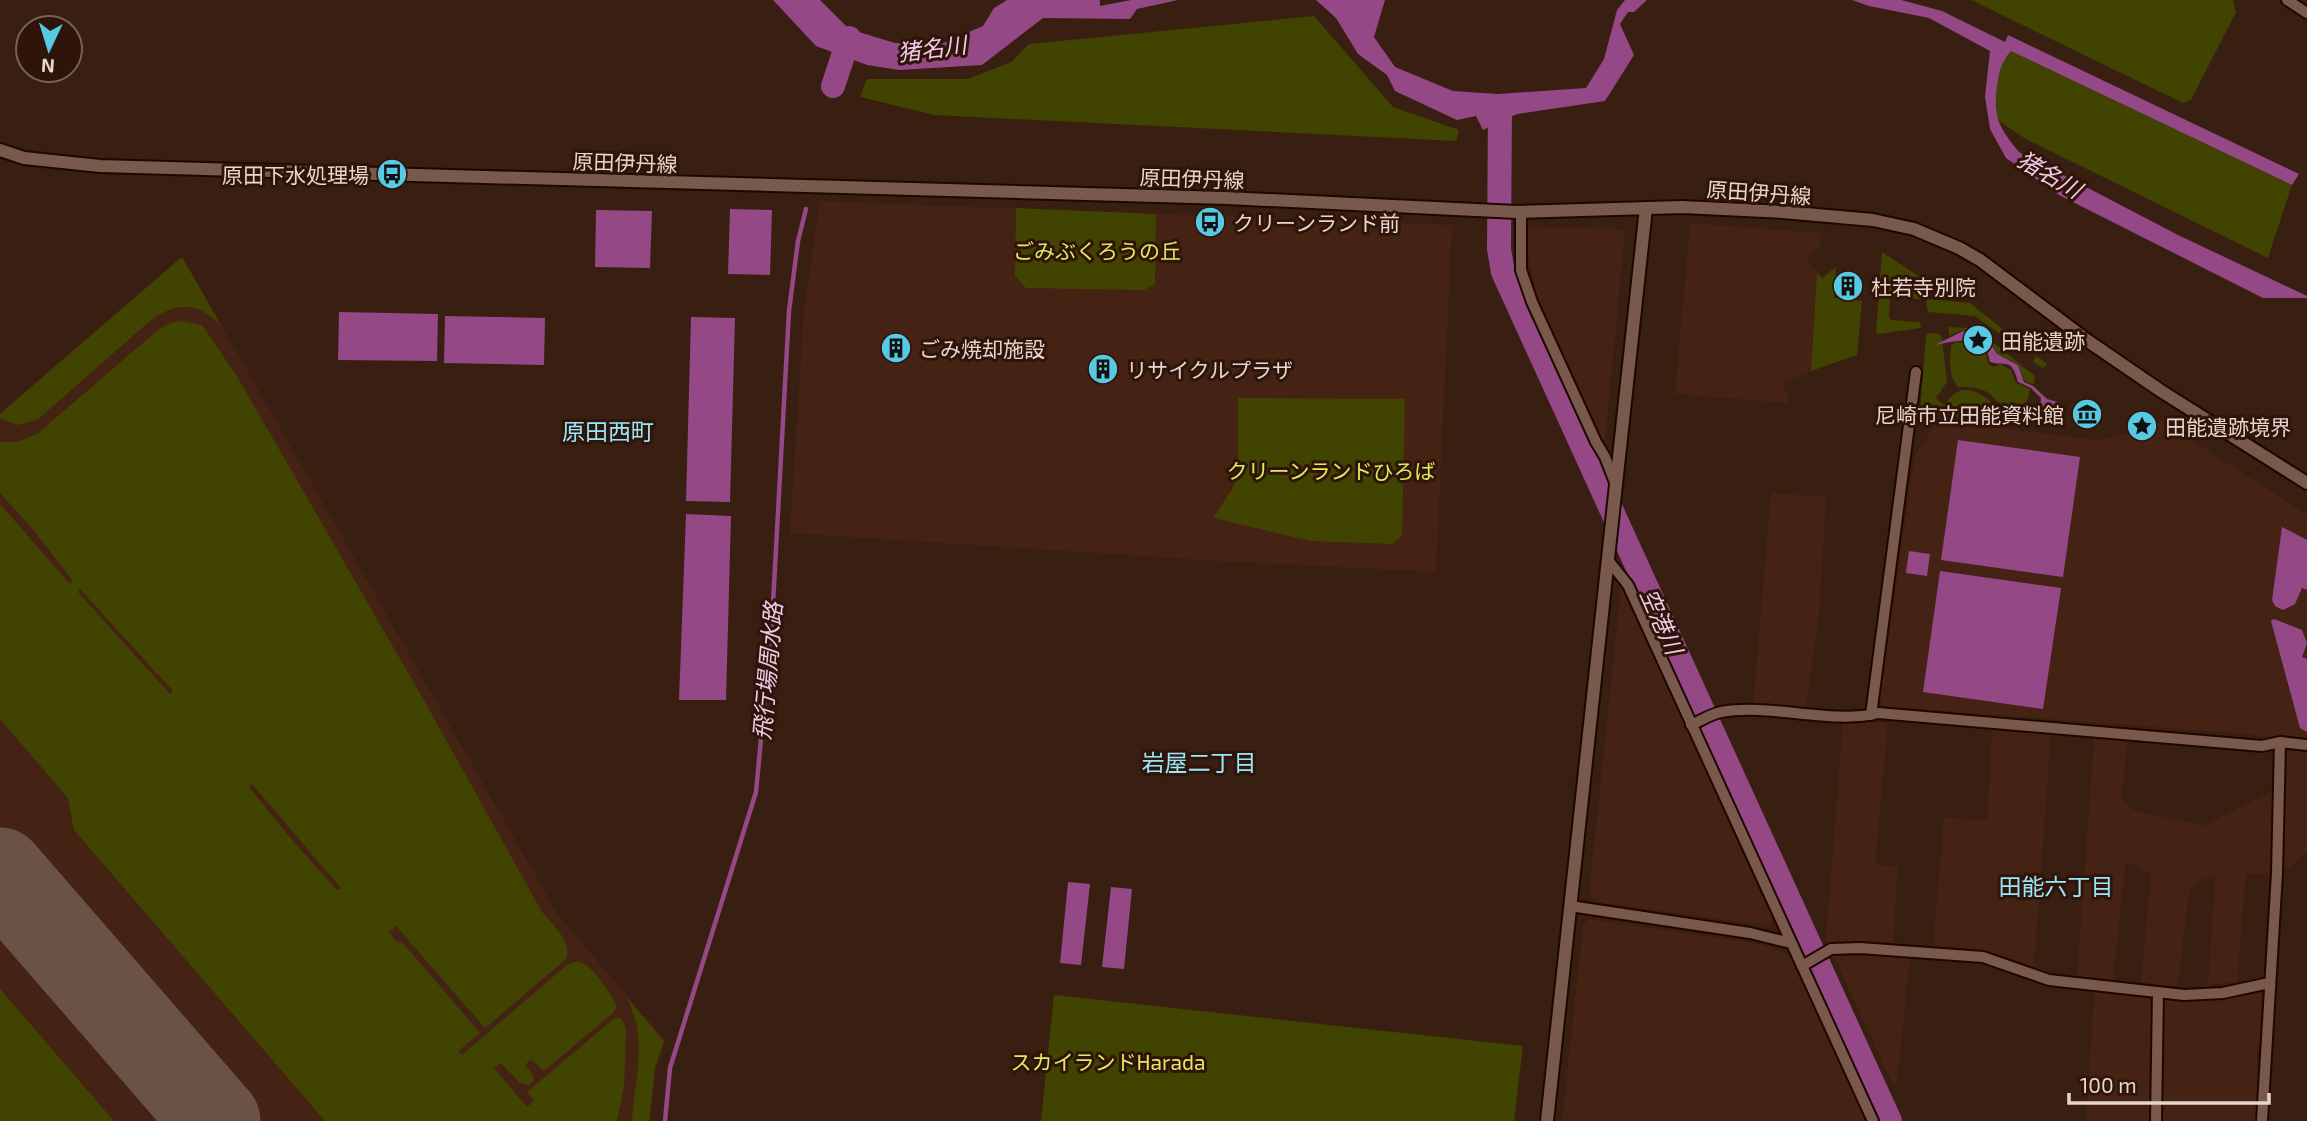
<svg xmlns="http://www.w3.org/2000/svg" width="2307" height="1121" font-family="'Exo 2','Noto Sans JP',sans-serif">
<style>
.built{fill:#452314}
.green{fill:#414300;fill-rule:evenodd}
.water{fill:#944886}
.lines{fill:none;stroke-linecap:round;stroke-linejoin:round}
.stream{stroke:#944886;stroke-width:4.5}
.river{stroke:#944886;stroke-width:24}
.taxiway{stroke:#6b5248;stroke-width:35}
.runway{stroke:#6b5248;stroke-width:89}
.minor-casing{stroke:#1f0700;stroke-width:14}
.tertiary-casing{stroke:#1f0700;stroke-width:16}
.minor{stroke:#79594b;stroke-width:10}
.tertiary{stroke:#79594b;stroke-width:12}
.labels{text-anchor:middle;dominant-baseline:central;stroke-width:6;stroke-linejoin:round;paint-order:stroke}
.street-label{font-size:21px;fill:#e8d5cd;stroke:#2e1409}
.poi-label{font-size:21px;fill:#e8d5cd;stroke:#2e1409;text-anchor:start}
.park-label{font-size:21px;fill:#e2e95f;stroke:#2e1409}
.water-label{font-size:23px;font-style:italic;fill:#f3c8e9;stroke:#2e1409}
.neighbourhood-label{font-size:23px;fill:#99e6f9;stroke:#2e1409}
</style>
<rect width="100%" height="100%" fill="#391e12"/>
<!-- built -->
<path class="built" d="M820,201L1452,225L1436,572L1201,560L790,533L804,310Z
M1690,223L1820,233V246L1806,258L1817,272L1811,371L1782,384L1788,396L1787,403L1675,394Z
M1527,227L1622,229L1625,232L1605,440H1601L1536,295L1527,243Z
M182,256L558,915L666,1041L656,1068L650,1121H0V413Z
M2161,420L2307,515V739L1884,706L1879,698L1915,455L1938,421L2099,440L2120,434L2149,435Z
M1771,493L1826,497L1819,616L1806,708L1753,706Z
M1621,586H1624L1774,918L1770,926L1596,902L1589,894Z
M1843,720L1888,723L1875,865L1898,867L1893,943H1827L1826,938Z
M1992,730L2051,734L2034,968L1990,951L1933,945L1944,817L1987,821Z
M2094,739L2127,742L2122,798L2133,810L2203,826L2271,792L2276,795L2270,875L2246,874L2237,982L2208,985L2215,877L2200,880L2189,892L2178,986L2141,982L2151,873L2126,861L2113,980L2077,976Z
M2286,749H2307V851L2287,869H2281Z
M1588,919L1761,944L1790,955L1866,1121H1562L1583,926Z
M1835,955L1910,957L1897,1085L1894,1086L1834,957Z
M2094,992L2154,996L2151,1121H2086Z
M2261,993L2260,1041L2257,1054V1121H2163V1002L2165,999L2225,997Z"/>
<!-- green -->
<path class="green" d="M1971,0H2233L2236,12L2191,100L2183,103Z
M1314,16L1393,107L1459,130L1456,141L934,115L860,97L867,79H968L1011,62L1029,44Z
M2011,51L2292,185L2268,258L2026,139L1999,121L1994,109L1999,67Z
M1016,208L1156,214L1155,284L1144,290L1026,288L1015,276Z
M1882,252L1923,279L1922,297L1920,299L1890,298L1889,317L1891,320L1920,322L1921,328L1878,334L1876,332Z
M182,257L221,325C197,302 178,301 151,320L37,420L17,425L0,418V414Z
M1836,267L1834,298L1862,301L1857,355L1811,371L1817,272L1822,278Z
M1928,299L1970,303L2047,364L2043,368L2033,362L2036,356L2027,349L2023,351L1975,316L1928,312L1926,301Z
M181,321L202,325L238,378L426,704L542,912C553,926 572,940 566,959L485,1028L396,926L389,932L397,942H402L480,1033L458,1051L462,1055L567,965C573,962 578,960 584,964C594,969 612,995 617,1006L614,1012L544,1071L531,1059L525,1065L534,1076V1081L528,1085L520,1083L501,1063L494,1068L527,1107L534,1101L527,1092L616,1017L622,1019L626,1028L624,1087L617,1121H325L74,830L68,798L0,719V504L70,584L73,581L31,527L0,493V442H17L37,434L158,330L170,323ZM80,589L173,691L170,694L78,592ZM252,784L341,888L337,890L292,840L249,787Z
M1949,327L1972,328L1984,335L2035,376L2034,384C2022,383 2022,374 2018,364L1997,354L1992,343L1978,333L1963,330L1949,336Z
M1928,333L1939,334L1942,338L1947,382L1936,398L1943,405C1947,402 1952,395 1957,392C1972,384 1990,400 1999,410L1998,422L1922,412L1920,410L1926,336Z
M1957,342C1967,343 1977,342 1986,349L1988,364L1994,367L2000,364L2011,370L2016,383L2030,389C2029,395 2028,400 2024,405C2010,419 1997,398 1985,391C1976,387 1968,387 1958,387C1948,375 1950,360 1951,345Z
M1238,398L1405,399L1402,536L1392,544L1311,541L1213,518L1233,488L1238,471Z
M0,989L114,1121H0Z
M1054,995L1523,1046L1514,1121H1041Z
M627,998L664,1041L655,1067L649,1121H632C635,1077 648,1039 627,998Z"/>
<!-- water -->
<path class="water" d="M773,0H820L849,29L895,43L941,44L983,26L994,8L1007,0H1100V6L1131,0H1178L1137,9L1130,19L1043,18L982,65L899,70L867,65L816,46Z
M1316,0H1385L1374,37L1395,67L1453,91L1498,94L1586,88L1604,59L1617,10L1625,0H1647L1634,12H1628L1620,24L1634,55L1605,101L1517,114L1483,130L1476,116L1457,120L1395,91L1387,75L1358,54L1336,18Z
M1852,0H1901L1942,11L2005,42L2008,35L2299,174L2292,185L2011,51C2001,63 1999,71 1997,86C1993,118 1999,127 2019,152L2178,235L2307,296V298H2263L2059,195L2006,158L1990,129L1985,97L1990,51L1929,18L1869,6Z
M730,209L772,210L770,275L728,274Z
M596,210L652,211L650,268L595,267Z
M339,312L438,314L437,361L338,360Z
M445,316L545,318L544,365L444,363Z
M691,317L735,318L730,502L686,501Z
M1963,331L1973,332L1983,337L1991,344L1997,354L2018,365L2024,382L2033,386L2047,399L2061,403L2059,423L2039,421L2041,398L2031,388L2018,382C2011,357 2007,367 1990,362L1986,346C1968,336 1953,342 1935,345Z
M1958,440L2080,457L2063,577L1941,560Z
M686,514L731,516L726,700H679Z
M2282,527L2307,540V590L2302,588L2295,604L2283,610L2275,606L2272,600Z
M1909,551L1930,554L1927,576L1906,573Z
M1940,571L2061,588L2043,709L1923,692Z
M2274,619L2302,630L2307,643L2302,657L2307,659V732L2300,728L2271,621Z
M1068,882L1090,884L1081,965L1060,963Z
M1111,887L1132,889L1124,969L1102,967Z"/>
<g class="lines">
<!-- stream -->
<path class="stream" d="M665,1121L670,1068L756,792L772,622L789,311L798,241L806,209"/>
<!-- river -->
<path class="river" d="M833,86L849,38
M1500,107L1499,249L1503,272L1890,1121"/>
<!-- taxiway -->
<path class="taxiway" d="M0,874L14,889"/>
<!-- runway -->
<path class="runway" d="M0,872L216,1121"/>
<!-- minor casing -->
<g class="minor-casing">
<path id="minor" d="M2287,0L2307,13
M1521,212V270L1532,302L1596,442L1605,457L1616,485
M1608,560L1628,585L1873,1121
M1871,715L1916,372
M1691,725C1700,721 1711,714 1721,712C1770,703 1832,725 1878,713L2262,746L2280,742L2307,745
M1570,906L1750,933L1791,943
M1802,966L1831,949L1860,948L1983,957L2049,980L2184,995L2223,993L2269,983
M2156,1121L2158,992
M2262,1121L2277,873L2280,742"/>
</g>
<!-- tertiary casing -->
<g class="tertiary-casing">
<path id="tertiary" d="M0,150L24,158L100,166L1227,198L1517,212L1682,207L1783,212L1873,220L1914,229L1959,248L1980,260L2088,341L2161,391L2307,483
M1547,1121L1646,208"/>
</g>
<!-- minor -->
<use href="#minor" class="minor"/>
<!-- tertiary -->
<use href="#tertiary" class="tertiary"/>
</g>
<!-- icons -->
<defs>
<g id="bus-disc" transform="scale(1.575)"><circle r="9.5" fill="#57c9e2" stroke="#2e1409"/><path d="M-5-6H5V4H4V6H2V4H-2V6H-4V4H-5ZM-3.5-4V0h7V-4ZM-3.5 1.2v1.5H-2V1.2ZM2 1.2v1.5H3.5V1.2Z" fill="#111"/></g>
<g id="building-disc" transform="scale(1.575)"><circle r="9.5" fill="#57c9e2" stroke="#2e1409"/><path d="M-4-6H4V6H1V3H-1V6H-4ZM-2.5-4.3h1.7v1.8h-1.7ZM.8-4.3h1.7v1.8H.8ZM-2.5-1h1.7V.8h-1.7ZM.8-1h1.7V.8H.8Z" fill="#111"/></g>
<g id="sight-disc" transform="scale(1.575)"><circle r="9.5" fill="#57c9e2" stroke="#2e1409"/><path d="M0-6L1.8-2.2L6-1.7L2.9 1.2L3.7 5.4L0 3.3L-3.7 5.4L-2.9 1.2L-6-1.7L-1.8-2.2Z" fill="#111"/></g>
<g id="museum-disc" transform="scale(1.575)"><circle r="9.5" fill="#57c9e2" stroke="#2e1409"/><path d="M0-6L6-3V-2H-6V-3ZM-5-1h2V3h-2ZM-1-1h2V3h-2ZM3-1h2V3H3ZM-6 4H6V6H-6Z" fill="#111"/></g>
</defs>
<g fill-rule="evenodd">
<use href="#bus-disc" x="392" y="174"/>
<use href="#bus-disc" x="1210" y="222"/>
<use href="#building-disc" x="1848" y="286"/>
<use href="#sight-disc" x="1978" y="340"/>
<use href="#building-disc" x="896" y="348"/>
<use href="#building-disc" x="1103" y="369"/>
<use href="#museum-disc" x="2087" y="414"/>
<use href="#sight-disc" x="2142" y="426"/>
</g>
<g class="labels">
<!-- street labels -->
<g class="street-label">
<text transform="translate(625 162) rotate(2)">原田伊丹線</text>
<text transform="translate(1192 178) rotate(2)">原田伊丹線</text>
<text transform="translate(1759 192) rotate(4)">原田伊丹線</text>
</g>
<!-- poi labels -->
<g class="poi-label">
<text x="369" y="174" text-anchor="end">原田下水処理場</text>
<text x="1233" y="222">クリーンランド前</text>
<text x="1871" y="286">杜若寺別院</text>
<text x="2001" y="340">田能遺跡</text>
<text x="919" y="348">ごみ焼却施設</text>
<text x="1126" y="369">リサイクルプラザ</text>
<text x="2064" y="414" text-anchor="end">尼崎市立田能資料館</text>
<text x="2165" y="426">田能遺跡境界</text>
</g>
<!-- park labels -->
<g class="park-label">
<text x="1097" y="250">ごみぶくろうの丘</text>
<text x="1331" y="470">クリーンランドひろば</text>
<text x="1108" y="1061">スカイランドHarada</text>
</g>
<!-- water labels -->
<g class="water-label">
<text transform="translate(932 48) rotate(-7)">猪名川</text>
<text transform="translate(2050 174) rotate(30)">猪名川</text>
<text transform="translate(1662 621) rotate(66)">空港川</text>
<text transform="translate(767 671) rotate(-85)">飛行場周水路</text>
</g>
<!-- neighbourhood labels -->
<g class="neighbourhood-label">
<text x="608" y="431">原田西町</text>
<text x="1199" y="762">岩屋二丁目</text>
<text x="2056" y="886">田能六丁目</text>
</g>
</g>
<!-- north arrow -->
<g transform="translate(49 49) rotate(184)"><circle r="33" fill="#2e1409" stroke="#786157" stroke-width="2"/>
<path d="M0-5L12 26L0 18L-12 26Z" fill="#57c9e2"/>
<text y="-10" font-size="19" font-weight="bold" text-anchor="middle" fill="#e8d5cd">N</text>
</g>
<!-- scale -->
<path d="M2069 1093v10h200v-10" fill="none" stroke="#e8d5cd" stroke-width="3.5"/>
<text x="2080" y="1093" font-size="21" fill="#e8d5cd" stroke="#2e1409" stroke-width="5" paint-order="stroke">100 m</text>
</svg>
